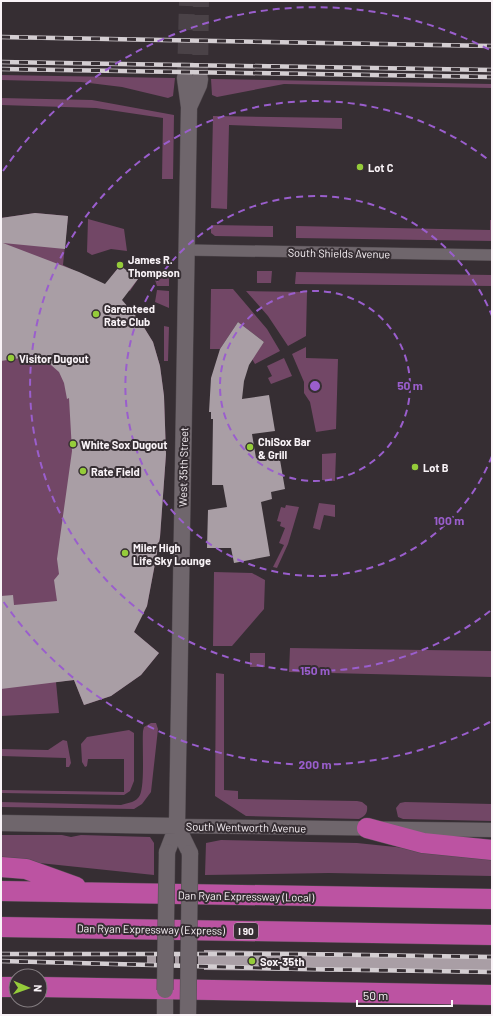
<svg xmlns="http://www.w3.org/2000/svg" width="493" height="1016" font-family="Barlow,sans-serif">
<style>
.green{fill:#724766}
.building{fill:#a99ea5}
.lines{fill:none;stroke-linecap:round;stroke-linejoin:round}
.secondary-tunnel{stroke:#4a4247;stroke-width:16;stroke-dasharray:16 8;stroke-linecap:butt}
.minor-casing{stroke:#524b50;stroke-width:12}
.tertiary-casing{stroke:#524b50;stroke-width:15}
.secondary-casing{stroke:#524b50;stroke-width:17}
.motorway-casing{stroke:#524b50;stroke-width:21}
.minor{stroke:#6f666c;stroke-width:11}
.tertiary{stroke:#6f666c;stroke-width:14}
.secondary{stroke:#6f666c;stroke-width:16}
.motorway{stroke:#bc53a2;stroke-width:20}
.rail-casing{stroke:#d4ced2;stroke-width:4.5}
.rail{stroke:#362e33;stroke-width:3;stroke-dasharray:9;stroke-linecap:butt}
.secondary-bridge-casing{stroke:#524b50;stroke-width:17;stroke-linecap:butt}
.secondary-bridge{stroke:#6f666c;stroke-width:16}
.ring{fill:none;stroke:#9a5ecd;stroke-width:2;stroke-dasharray:7 5}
.poi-dot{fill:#95cc3a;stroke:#362e33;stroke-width:1.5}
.labels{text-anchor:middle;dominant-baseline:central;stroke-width:4;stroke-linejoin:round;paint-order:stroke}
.shield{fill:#362e33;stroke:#beb8bc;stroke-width:1}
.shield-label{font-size:10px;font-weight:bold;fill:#f9f3f7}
.poi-label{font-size:11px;font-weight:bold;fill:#f9f3f7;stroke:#362e33;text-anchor:start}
.street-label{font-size:11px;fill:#f9f3f7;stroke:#362e33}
.centre{fill:#9a5ecd;stroke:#362e33;stroke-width:2}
.ring-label{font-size:12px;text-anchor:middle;font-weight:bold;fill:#9a5ecd;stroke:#362e33;stroke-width:4;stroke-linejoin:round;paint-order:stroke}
</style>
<rect width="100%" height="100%" fill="#362e33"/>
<!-- green -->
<path class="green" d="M1,75L175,78L173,96L168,98L122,87L81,82L1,80Z
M211,79L492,84V88L284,84L217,97L212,95Z
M1,98L92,100L174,115L173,179H162L163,118L96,108L1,105Z
M213,116L342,118V129L229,125L227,209L211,208Z
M35,213L68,216L63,265L109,287L116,280L111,277L119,267H122L138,279L130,291L125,288L119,297L140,321L153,342L160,366L164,396L166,454L160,537L147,606L134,632L159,653L141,675L111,696L84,705L74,680L56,682L59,713L1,716V218Z
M88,219L124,229L127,251L111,249L92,255L87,252Z
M490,220H492V241L296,238V226L490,230Z
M211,225L273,226V237L215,236L211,233Z
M169,270V286H157L152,271Z
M257,271H272L271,283H257Z
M296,272L492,275V286L295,284Z
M211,289H233L267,329L280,351L255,364L252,359L264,342L238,322L220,349H210Z
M157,290L169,291V308L155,302Z
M246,291L307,292L306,336L288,346L268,316Z
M164,326L169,327L168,361H164Z
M306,347V358L338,359L336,429L316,432L310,402L304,393V382L292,354Z
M284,358L292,376L271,384L268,378L272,376L267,366Z
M336,453L335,481L322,480V454Z
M319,503L335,505V517L324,515L320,530L313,528Z
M286,505L299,507L288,544L277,568L273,567L284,545L279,543L285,528L280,526L281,522L277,521L281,507L285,508Z
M214,572L252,573L265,580L264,609L232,646H213Z
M290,648L492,651V677L289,672Z
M250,653H265V667H250Z
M216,673L224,674V790L238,791V799L357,801L362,802L367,806C368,813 365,816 359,819L246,816L215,796Z
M151,723H156L158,729L151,792L142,804L134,809L1,807V802L121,805C128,803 137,802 140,795C145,783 142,746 143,731L144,727Z
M129,730L134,733V781L130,791L124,795L1,793V790L124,792V759H88L87,766L85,767L82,762L81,744L87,737Z
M63,740L67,741L71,763L69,767H66V758L1,756V749L48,750Z
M405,802L492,804V821L403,819L398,817L396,808L400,803Z
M1,835H62L71,837L81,835L150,837L154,843V875L1,859Z
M221,840L357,843L492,857V876L329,873L205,875L206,843Z"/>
<!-- building -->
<path class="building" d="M35,213L68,216L65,249L3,243L79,272L105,284L119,267L121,269L122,267L138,279L122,300L140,321L153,342L160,366L164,396L166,454L160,537L147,606L134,632L159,653L141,675L111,696L84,705L74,680L1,689V596L13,595L14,605L57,601L54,580L59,574L57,559L72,451L69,398L67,399L64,383L59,372L51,365L40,360H20V358L1,361V218Z
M238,322L264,342L249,365L244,381L242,399L269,395L275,431L252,434L256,458L279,454L285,489L271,492L272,499L261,502L270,556L234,563L231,548H207L208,510L227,507L223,485H212L213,419H211V412H209L211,378L220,349Z
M204,950L492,956V973L204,970V966H198V953H204Z
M147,953H156V965H147Z
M175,953H179V966H175Z"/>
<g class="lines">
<!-- secondary-tunnel -->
<path class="secondary-tunnel" d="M185,78L187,1
M200,79L201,1"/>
<!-- minor casing -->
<g class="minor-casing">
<path id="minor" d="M187,250L492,255"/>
</g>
<!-- tertiary casing -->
<g class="tertiary-casing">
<path id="tertiary" d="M177,826L492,830"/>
</g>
<!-- secondary casing -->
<g class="secondary-casing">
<path id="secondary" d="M189,107L199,85L200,79
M1,823L177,826
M177,826L190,853
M167,852L177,826L189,107L185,78
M165,1015V990"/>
</g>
<!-- motorway casing -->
<g class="motorway-casing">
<path id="motorway" d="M367,828L423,843L492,850
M1,867L26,869L76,887
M1,891L492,899
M1,927L492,935
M1,987H16
M40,987L492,995"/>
</g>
<!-- minor -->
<use href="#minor" class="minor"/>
<!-- tertiary -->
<use href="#tertiary" class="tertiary"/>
<!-- secondary -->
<use href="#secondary" class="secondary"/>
<!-- motorway -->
<use href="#motorway" class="motorway"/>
<!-- rail casing -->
<g class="rail-casing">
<path id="rail" d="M1,37L492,46
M1,62L492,70
M1,69L492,77
M1,954H300L492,957
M1,961L300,969L492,972"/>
</g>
<!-- rail -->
<use href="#rail" class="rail"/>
<!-- secondary-bridge casing -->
<g class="secondary-bridge-casing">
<path id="secondary-bridge" d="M165,990L167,852
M188,1015L190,853"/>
</g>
<!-- secondary-bridge -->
<use href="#secondary-bridge" class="secondary-bridge"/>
</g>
<!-- distance rings -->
<g class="ring">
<circle cx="315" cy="386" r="95"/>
<path d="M492 456A190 190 0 1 1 492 316"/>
<path d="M490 611A285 285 0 1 1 490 161"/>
<path d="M490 722A379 379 0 0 1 3 601M3 171A379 379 0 0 1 490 50"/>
</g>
<!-- markers -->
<g class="poi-dot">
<circle cx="360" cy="167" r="4"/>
<circle cx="120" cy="265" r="4"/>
<circle cx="96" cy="314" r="4"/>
<circle cx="11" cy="358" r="4"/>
<circle cx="73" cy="444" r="4"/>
<circle cx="250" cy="447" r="4"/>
<circle cx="415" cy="467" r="4"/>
<circle cx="83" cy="471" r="4"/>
<circle cx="125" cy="553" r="4"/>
<circle cx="252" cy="961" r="4"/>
</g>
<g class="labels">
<!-- shield labels -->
<rect class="shield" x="234" y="923" width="24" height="16" rx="3"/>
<g class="shield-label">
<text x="246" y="931">I 90</text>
</g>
<!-- poi labels -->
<g class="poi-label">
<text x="368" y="167">Lot C</text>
<text x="128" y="259">James R.<tspan x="128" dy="13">Thompson</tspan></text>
<text x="104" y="308">Garenteed<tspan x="104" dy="13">Rate Club</tspan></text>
<text x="19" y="358">Visitor Dugout</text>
<text x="258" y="441">ChiSox Bar<tspan x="258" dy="13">&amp; Grill</tspan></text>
<text x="81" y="444">White Sox Dugout</text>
<text x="423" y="467">Lot B</text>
<text x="91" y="471">Rate Field</text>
<text x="133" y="547">Miler High<tspan x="133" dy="13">Life Sky Lounge</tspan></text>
<text x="260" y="961">Sox-35th</text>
</g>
<!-- street labels -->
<g class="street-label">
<text transform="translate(339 253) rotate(1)">South Shields Avenue</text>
<text transform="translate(183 467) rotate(-89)">West 35th Street</text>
<text transform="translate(246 827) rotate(1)">South Wentworth Avenue</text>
<text transform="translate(246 896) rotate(1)">Dan Ryan Expressway (Local)</text>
<text transform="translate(151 929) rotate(1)">Dan Ryan Expressway (Express)</text>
</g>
</g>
<circle cx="315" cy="386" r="6" class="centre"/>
<g class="ring-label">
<text x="410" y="390">50 m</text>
<text x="449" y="525">100 m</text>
<text x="315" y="675">150 m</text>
<text x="315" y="769">200 m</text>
</g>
<!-- border -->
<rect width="493" height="1016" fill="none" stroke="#f9f3f7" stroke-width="4"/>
<!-- north arrow -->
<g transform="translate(28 988) rotate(92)"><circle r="19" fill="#362e33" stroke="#847d81"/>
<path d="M0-3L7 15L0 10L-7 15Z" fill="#95cc3a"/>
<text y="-6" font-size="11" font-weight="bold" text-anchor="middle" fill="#f9f3f7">N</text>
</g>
<!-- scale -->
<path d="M357 1000v6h95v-6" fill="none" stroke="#f9f3f7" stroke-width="2"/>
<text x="363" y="1000" font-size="12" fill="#f9f3f7" stroke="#362e33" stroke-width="3" paint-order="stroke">50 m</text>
</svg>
